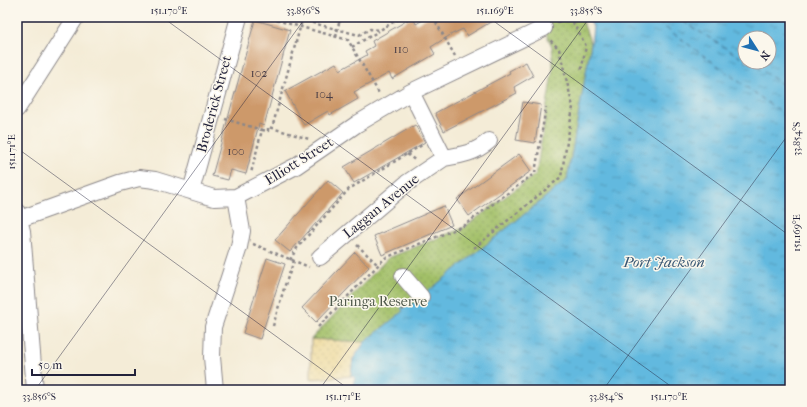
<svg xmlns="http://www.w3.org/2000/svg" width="807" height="407" font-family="'IM FELL French Canon',serif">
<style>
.sand{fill:url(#sand-dots);stroke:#887e6c}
.park{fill:url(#park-dots);stroke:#627152}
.water{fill:url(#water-ripples);stroke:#426e8d;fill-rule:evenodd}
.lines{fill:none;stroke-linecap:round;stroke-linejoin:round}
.ferry{stroke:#385774;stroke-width:1;stroke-dasharray:5 4;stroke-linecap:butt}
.building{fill:#cd996b}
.minor-casing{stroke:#8b8789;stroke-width:18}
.path{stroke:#8b8789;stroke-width:2.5;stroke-dasharray:3 3;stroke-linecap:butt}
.minor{stroke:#fff;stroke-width:16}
.path-bridge{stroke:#8b8789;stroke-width:2.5;stroke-dasharray:3 3;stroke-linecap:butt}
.ticks{fill:none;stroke:#22223b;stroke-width:1;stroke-opacity:0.45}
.labels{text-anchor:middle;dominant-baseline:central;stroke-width:3;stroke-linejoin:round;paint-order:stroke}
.number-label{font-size:12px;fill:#4d4047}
.street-label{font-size:14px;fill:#22223b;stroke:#fbf7ec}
.park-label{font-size:14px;fill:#4f594b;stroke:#fbf7ec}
.water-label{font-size:15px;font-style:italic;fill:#385774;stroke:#fbf7ec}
.neatline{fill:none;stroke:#22223b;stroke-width:1.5}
.ticks-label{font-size:10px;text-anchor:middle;fill:#22223b}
</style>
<defs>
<pattern id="sand-dots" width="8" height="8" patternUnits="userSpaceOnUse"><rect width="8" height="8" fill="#eeda9e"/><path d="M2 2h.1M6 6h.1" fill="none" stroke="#ccbb89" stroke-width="1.8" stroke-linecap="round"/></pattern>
<pattern id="park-dots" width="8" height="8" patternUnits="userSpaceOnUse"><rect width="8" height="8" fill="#a2c068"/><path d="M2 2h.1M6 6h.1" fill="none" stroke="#849c57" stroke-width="1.8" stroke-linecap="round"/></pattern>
<pattern id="water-ripples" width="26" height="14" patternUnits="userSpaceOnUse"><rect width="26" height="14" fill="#62b9df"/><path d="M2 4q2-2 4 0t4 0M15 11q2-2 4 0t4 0" fill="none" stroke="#5096b6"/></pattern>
</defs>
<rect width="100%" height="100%" fill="#fbf7ec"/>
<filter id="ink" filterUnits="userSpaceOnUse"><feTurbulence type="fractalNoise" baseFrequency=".025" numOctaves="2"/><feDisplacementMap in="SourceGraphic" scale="8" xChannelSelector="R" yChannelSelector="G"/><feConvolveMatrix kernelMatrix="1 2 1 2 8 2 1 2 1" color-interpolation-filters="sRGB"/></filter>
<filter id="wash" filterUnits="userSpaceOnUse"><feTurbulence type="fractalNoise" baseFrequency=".012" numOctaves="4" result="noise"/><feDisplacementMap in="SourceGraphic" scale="16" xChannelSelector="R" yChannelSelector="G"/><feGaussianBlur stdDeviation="0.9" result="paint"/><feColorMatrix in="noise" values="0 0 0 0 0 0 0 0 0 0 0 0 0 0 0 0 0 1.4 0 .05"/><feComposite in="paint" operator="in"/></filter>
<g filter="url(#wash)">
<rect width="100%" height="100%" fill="#f4ecd7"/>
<!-- sand -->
<path class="sand" d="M311,339L365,342L353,359L351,376L311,379Z"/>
<!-- park -->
<path class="park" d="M539,17H581L591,44L567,180L365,342L311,339L388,258L463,228L536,174L553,67L552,47Z"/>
<!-- water -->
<path class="water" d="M588,17H790V390H352L355,377L351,376L353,359L365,342L403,311L401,308L409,302L411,305L567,180L591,44L593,27ZM745,38H769V62H745Z"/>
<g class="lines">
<!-- ferry -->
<path class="ferry" d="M651,17L790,119
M676,17L745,60
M749,62L790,89"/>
</g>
<g id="blocks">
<!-- building -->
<path class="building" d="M413,17L416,24L428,17H499L467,36L463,29L452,34L431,47L435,54L392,79L389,73L380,78L354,92L358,99L330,115L328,111L304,125L285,91L336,63L340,70L367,55L365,51L374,46L372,41Z
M255,20L290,30L264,126L259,124L246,174L231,170L228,180L212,176Z
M526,62L533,76L514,87L517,93L444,131L435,113L510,73L509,71Z
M523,102L541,105L535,143L516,140Z
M415,125L425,142L354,183L344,167Z
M519,154L531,171L469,216L457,199Z
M328,180L343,193L290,252L275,240Z
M444,206L452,225L382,255L374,236Z
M355,252L369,267L316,322L302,308Z
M267,258L285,264L260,339L243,333Z"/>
</g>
</g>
<g filter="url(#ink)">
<use href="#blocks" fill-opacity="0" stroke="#8b8789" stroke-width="1"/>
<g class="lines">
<!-- minor casing -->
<g class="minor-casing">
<path id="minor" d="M17,109L76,17
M444,158C462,155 475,153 489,141
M191,191L239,17
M17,212L22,231L35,390
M17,220L120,183L139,178L155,180L214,198L236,197L296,166L357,124L411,92L544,28
M320,257L407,183L444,158L411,92
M403,276L421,297
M215,390L212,357L213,327L239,247L242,231L236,197"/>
</g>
<!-- path -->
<path class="path" d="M265,17L348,40L380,95
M303,17L272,128L309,139
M310,17L313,23L359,35L370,29L380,30L402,17
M433,17L455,56
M570,17L586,46L581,72
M557,22L568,17
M339,23L341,17
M352,47L379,31
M225,119L262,130L251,173
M262,130L268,131V127L272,128
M407,154L416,161
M253,244L309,267
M357,245L378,265
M474,248L561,177L573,107L559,49L550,40
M290,260L297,248L349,189L422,145
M402,310L405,307
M273,326L285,285L294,261
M318,327L385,258L463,226L535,173L546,107"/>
<!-- minor -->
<use href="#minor" class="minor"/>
<!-- path-bridge -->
<path class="path-bridge" d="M336,37L339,23"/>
</g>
</g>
<!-- ticks -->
<path class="ticks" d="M162,17L676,390M488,17L790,236M17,25L23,17M17,148L350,390M17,385L24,390M35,390L306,17M319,390L590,17M603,390L790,132"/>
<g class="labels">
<!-- number labels -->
<g class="number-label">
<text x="401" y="49">110</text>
<text x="259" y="73">102</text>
<text x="324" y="94">104</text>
<text x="236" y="151">100</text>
</g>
<!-- street labels -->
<g class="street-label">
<text transform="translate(214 104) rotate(-75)">Broderick Street</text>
<text transform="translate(299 161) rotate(-32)">Elliott Street</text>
<text transform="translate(381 206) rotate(-39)">Laggan Avenue</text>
</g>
<!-- park labels -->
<g class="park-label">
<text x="378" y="301">Paringa Reserve</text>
</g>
<!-- water labels -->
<g class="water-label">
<text x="664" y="262">Port Jackson</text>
</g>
</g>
<!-- margin -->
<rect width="807" height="407" fill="none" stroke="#fbf7ec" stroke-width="44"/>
<!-- north arrow -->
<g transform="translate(757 50) rotate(126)"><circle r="19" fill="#fbf7ec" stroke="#a4a2a5"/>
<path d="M0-3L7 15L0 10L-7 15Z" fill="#1f6fb2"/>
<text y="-6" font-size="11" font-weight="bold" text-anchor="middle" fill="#22223b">N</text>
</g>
<!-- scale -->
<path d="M32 369v6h103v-6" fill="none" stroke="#22223b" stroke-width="2"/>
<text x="38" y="369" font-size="12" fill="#22223b" stroke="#fbf7ec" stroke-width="3" paint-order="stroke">50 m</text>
<rect x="22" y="22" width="763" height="363" class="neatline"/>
<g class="ticks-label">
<text x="169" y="14">151.170°E</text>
<text x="303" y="14">33.856°S</text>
<text x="495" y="14">151.169°E</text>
<text x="586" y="14">33.855°S</text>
<text transform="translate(796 139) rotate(-90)" y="4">33.854°S</text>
<text transform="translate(11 152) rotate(-90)" y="4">151.171°E</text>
<text transform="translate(796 233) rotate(-90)" y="4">151.169°E</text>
<text x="39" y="400">33.856°S</text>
<text x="343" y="400">151.171°E</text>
<text x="606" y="400">33.854°S</text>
<text x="669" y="400">151.170°E</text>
</g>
</svg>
